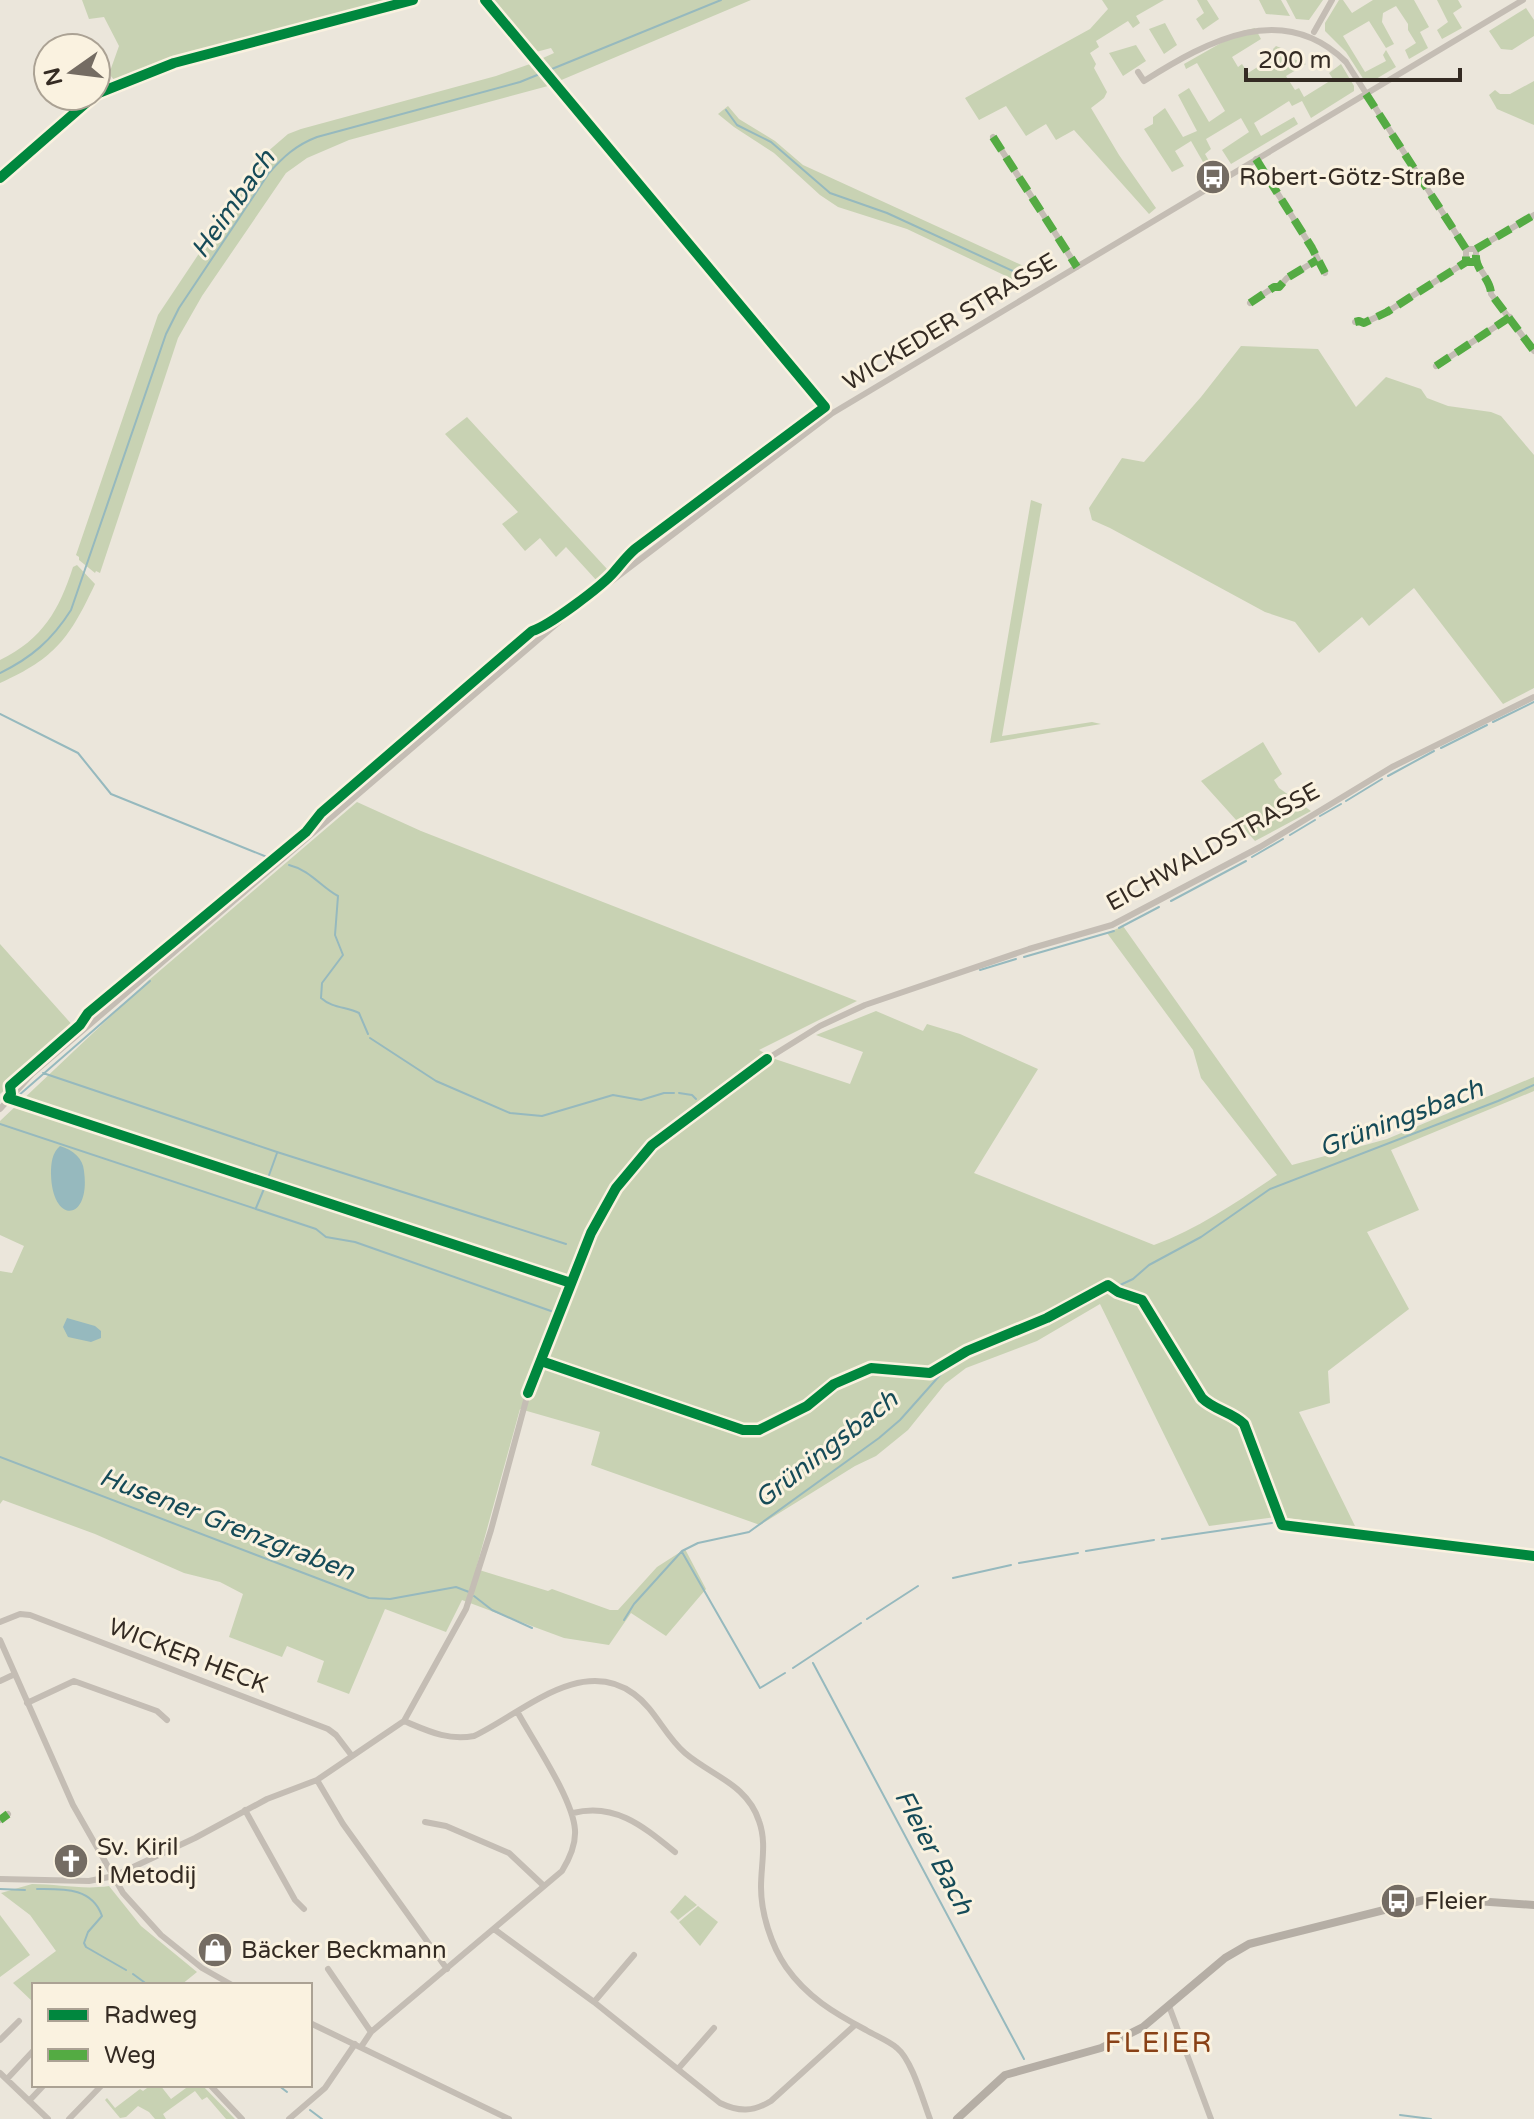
<svg xmlns="http://www.w3.org/2000/svg" width="1534" height="2119" font-family="'Varela Round',sans-serif">
<style>
.green{fill:#c8d2b3}
.water{fill:#96b9be}
.lines{fill:none;stroke-linecap:round;stroke-linejoin:round}
.stream{stroke:#96b9be;stroke-width:2}
.street{stroke:#c4bdb4;stroke-width:6}
.secondary{stroke:#b5aea5;stroke-width:8}
.quiet{stroke:#54ab43;stroke-width:8;stroke-dasharray:16 8;stroke-linecap:butt}
.cycleway-casing{stroke:#faf2e0;stroke-width:15}
.cycleway{stroke:#00873e;stroke-width:10}
.labels{text-anchor:middle;dominant-baseline:central;stroke-width:6;stroke-linejoin:round;paint-order:stroke}
.poi-label{font-size:24px;fill:#342b23;stroke:#faf2e0;text-anchor:start}
.street-label{font-size:24px;fill:#342b23;stroke:#faf2e0}
.water-label{font-size:26px;font-style:italic;fill:#164b58;stroke:#faf2e0}
.quarter-label{font-size:28px;letter-spacing:2px;fill:#894116;stroke:#faf2e0}
</style>
<rect width="100%" height="100%" fill="#ebe6db"/>
<!-- green -->
<path class="green" d="M82,0H388L389,2L177,58L116,82L109,74L119,46L104,17L89,19Z
M492,0H751L559,81L557,77L553,79L541,64L544,63L543,58L554,53L551,48L536,52Z
M1102,0H1164L1136,16L1140,23L1133,28L1128,21L1096,41L1099,47L1090,53L1096,64L1094,68L1107,92L1104,98L1091,108L1119,155L1156,208L1149,214L1074,130L1056,140L1046,124L1026,136L1006,106L979,120L965,98L1090,29L1108,9Z
M1197,0H1207L1219,19L1203,30L1196,19L1204,13Z
M1259,0H1281L1290,16L1266,14Z
M1286,0H1323L1309,20L1296,19Z
M1339,0H1343L1352,13L1373,0H1414L1429,27L1420,32L1428,48L1409,59L1405,50L1416,43L1408,30V24L1396,6L1383,13L1382,22L1394,44L1386,48L1369,21L1343,36L1365,72L1386,61L1383,55L1386,50L1396,67L1371,82L1364,80L1346,52L1325,31V23Z
M1437,0H1458L1462,7L1453,13L1462,28L1442,39L1437,30L1448,22Z
M1526,8L1534,20V36L1512,50L1501,49L1489,31Z
M1165,23L1177,45L1164,54L1149,29Z
M1255,28L1261,39L1232,57L1238,67L1242,64L1248,73L1275,56L1273,49L1276,46L1281,48L1279,53L1306,64L1286,76L1295,90L1299,88L1304,97L1333,79L1329,73L1341,64L1354,86V91L1311,118L1302,101L1292,106L1289,101L1254,123L1261,136L1294,117L1298,124L1231,164L1222,150L1249,132L1241,118L1206,139L1211,149L1205,154L1216,173L1211,176L1191,141L1175,151L1184,166L1172,172L1144,129L1153,124V117L1165,108L1183,137L1197,131L1178,95L1189,88L1209,122L1225,111L1197,63L1186,69L1184,64L1242,31Z
M1136,45L1146,61L1123,76L1109,53Z
M530,64L532,68L536,65L549,81L546,83L548,86L349,140L307,158L286,173L202,296L178,338L100,573L96,571L95,573L79,560V557L76,555L158,315L266,153L288,134L301,129L496,76Z
M1534,81V125L1497,109L1489,95L1495,90L1500,94H1510Z
M728,106L739,119L775,141L803,165L1039,273L1023,284L907,229L838,207L820,195L774,153L734,127L718,114Z
M1241,346L1318,349L1356,407L1386,377L1421,389L1427,398L1448,406L1491,412L1501,416L1534,455V688L1503,704L1414,588L1369,626L1362,617L1319,653L1295,622L1265,612L1110,528L1092,520L1089,508L1122,458L1144,462L1201,397Z
M467,417L607,569L610,572L597,581L566,547L556,557L540,538L525,551L502,524L518,512L445,434Z
M1031,500L1042,504L1002,736L1092,722L1101,724L990,743Z
M77,565L95,584C70,637 56,658 0,683V660C43,639 59,610 73,567Z
M1263,742L1282,774L1274,780L1279,788L1311,811L1255,841L1201,781Z
M357,802L421,831L857,1001L759,1050L775,1059L850,1084L863,1052L816,1035L876,1011L923,1031L927,1024L960,1034L1038,1069L974,1173L1154,1245C1199,1228 1237,1202 1277,1175L1201,1078L1193,1050L1107,933L1123,926L1292,1165L1387,1139L1534,1077V1091L1391,1150L1419,1210L1367,1232L1409,1309L1328,1371L1330,1403L1299,1412L1355,1526L1276,1517L1209,1526L1100,1304L1037,1341L966,1368L945,1384L908,1430L876,1456L855,1466L760,1525L591,1465L600,1432L520,1409L476,1569L548,1591L552,1589L610,1610H618L657,1567L685,1549L706,1589L666,1636L631,1613L609,1645L564,1638L462,1600L446,1632L385,1609L349,1694L317,1682L324,1661L287,1646L282,1657L229,1637L243,1594L220,1582L184,1573L95,1534L3,1500L0,1504V1271L12,1273L24,1246L0,1235V1121L149,980Z
M0,944L75,1028L0,1094Z
M32,1884C58,1884 83,1890 109,1886L141,1926L197,1972L181,1985H34V2003L13,1983L56,1951L30,1915L1,1893Z
M685,1895L697,1905L678,1920L670,1912Z
M698,1906L718,1922L700,1946L679,1922Z
M0,1915L30,1955L0,1977Z
M151,2085H160L171,2099L186,2088L185,2085H202L235,2119H226L207,2097L202,2100L195,2091L163,2114L166,2119H155L149,2112L138,2106L126,2117L120,2118L105,2100L107,2098L115,2108L140,2089L143,2091Z"/>
<!-- water -->
<path class="water" d="M60,1146C73,1150 83,1158 84,1171C91,1222 52,1225 51,1174C51,1163 52,1153 60,1146Z
M67,1318L95,1326L101,1331V1338L91,1342L68,1337L63,1327Z"/>
<g class="lines">
<!-- stream -->
<path class="stream" d="M726,110L737,125L771,142L830,193L887,213L1026,277
M0,673C31,658 52,640 71,610L166,334L179,308L269,173C283,157 296,145 317,137L520,82L721,0
M0,714L78,753L111,794L267,857
M1493,722L1534,702
M1441,748L1487,725
M1388,776L1434,751
M1346,801L1382,779
M1320,816L1341,804
M1290,835L1315,820
M1252,857L1283,839
M289,865C310,870 321,887 338,896L335,935L343,955L322,983L321,998C332,1008 347,1007 359,1013L368,1034
M1171,901L1246,861
M1119,928L1159,907
M1024,957L1114,931
M980,970L1016,959
M370,1038L436,1081L510,1113L542,1116L613,1095L641,1100L664,1093H674
M43,1073L277,1152L566,1244
M742,1083L764,1068
M679,1093L692,1095L696,1099
M18,1096L150,981
M706,1110L737,1087
M0,1124L316,1229L326,1237L355,1242L551,1311
M268,1178L277,1153
M256,1208L266,1184
M1118,1286L1133,1279L1149,1265L1201,1237L1270,1189L1498,1101L1534,1085
M0,1457L369,1598L390,1599L456,1587L469,1592
M1298,1525L1362,1532
M1374,1534L1399,1537
M1162,1539L1272,1523
M1419,1539L1534,1553
M1086,1551L1154,1540
M682,1552L760,1688L785,1673
M1019,1563L1078,1553
M953,1578L1011,1565
M474,1596L492,1610L532,1628
M867,1619L918,1586
M624,1620L634,1604L682,1551L698,1543L749,1532L879,1438L900,1420L941,1374L958,1362L1109,1290
M813,1663L1024,2059
M793,1668L861,1623
M0,1889L25,1890
M37,1889C63,1889 92,1887 102,1916L88,1932L84,1943L86,1947L126,1970
M133,1974L148,1985
M278,2085L287,2092
M310,2110L322,2119
M1400,2115L1431,2119"/>
<!-- street -->
<path class="street" d="M1314,32L1332,0
M1138,72L1144,81C1209,40 1283,0 1346,62L1466,249V262H1475
M993,137L1077,267
M1256,159L1312,248L1325,273
M1466,249H1476C1475,273 1491,275 1491,294L1534,351
M1476,249L1534,215
M1250,303L1274,287H1279L1287,278L1317,260
M1355,322L1359,321L1364,323L1387,312L1466,262
M1436,366L1510,317
M767,1059L820,1026L865,1005L1029,949L1112,925L1260,847L1392,767L1534,697
M0,1109L32,1074L567,615L831,414L1523,0
M0,1622L20,1614L30,1615L328,1729L336,1735L352,1756
M0,1640L73,1805L123,1893L161,1935L202,1968L232,1985
M0,1681L15,1674
M27,1703L74,1681L157,1711L167,1720
M404,1721C428,1731 448,1741 474,1736C521,1714 581,1655 634,1694C655,1709 665,1736 685,1753C712,1776 747,1784 759,1821C767,1843 761,1864 761,1887C761,1913 771,1945 786,1967C807,1997 834,2013 866,2030C876,2036 889,2041 897,2048C912,2060 923,2101 930,2119
M317,1780L343,1824L447,1969
M245,1810L295,1900L304,1909
M573,1813C615,1802 644,1827 675,1852
M0,1820L8,1814
M425,1822L446,1826L509,1853L544,1886
M0,1879L89,1881L114,1876L195,1838L267,1799L317,1780L404,1721L466,1609L491,1530L528,1393
M494,1929L594,2002L720,2103C739,2112 753,2112 771,2101L855,2025
M328,1969L371,2032
M594,2002L634,1955
M1169,2006L1211,2119
M310,2023L509,2119
M0,2040L19,2021
M361,2047L371,2032L562,1871C570,1858 576,1845 575,1830C573,1799 534,1742 518,1713
M678,2069L714,2028
M0,2073L48,2119
M7,2079L34,2050
M210,2085L242,2119
M29,2101L44,2085
M69,2119L102,2085
M289,2119L325,2088L355,2044"/>
<!-- secondary -->
<path class="secondary" d="M957,2119L1005,2075L1101,2048L1143,2027L1225,1958L1249,1944L1432,1898L1534,1905"/>
<!-- quiet -->
<path class="quiet" d="M1366,94L1466,249V262H1475
M993,137L1077,267
M1256,159L1312,248L1325,273
M1476,249L1534,215
M1476,255C1475,270 1491,279 1491,294L1534,351
M1250,303L1274,287H1279L1287,278L1317,260
M1355,322L1359,321L1364,323L1387,312L1466,262
M1436,366L1510,317
M0,1820L8,1814"/>
<!-- cycleway casing -->
<g class="cycleway-casing">
<path id="cycleway" d="M485,0L825,407L635,549C626,557 621,564 614,572C602,586 549,626 532,631L321,813L306,832L88,1013L80,1025L10,1086L11,1094L8,1098L571,1283
M96,94L174,63L413,0
M0,178L94,96
M541,1361L743,1430H759L807,1406L834,1384L871,1368L930,1373L967,1351L1047,1318L1108,1285L1118,1292L1142,1300L1202,1398C1214,1410 1232,1412 1244,1424L1282,1525L1534,1556
M528,1393L591,1233L616,1188L652,1145L767,1059"/>
</g>
<!-- cycleway -->
<use href="#cycleway" class="cycleway"/>
</g>
<!-- icons -->
<defs>
<g id="bus-disc" transform="scale(1.8)"><circle r="9.5" fill="#746c63" stroke="#faf2e0"/><path d="M-5-6H5V4H4V6H2V4H-2V6H-4V4H-5ZM-3.5-4V0h7V-4ZM-3.5 1.2v1.5H-2V1.2ZM2 1.2v1.5H3.5V1.2Z" fill="#fff"/></g>
<g id="church-disc" transform="scale(1.8)"><circle r="9.5" fill="#746c63" stroke="#faf2e0"/><path d="M-1.2-6h2.4v3.5h3.3v2.4h-3.3V6h-2.4V-.1h-3.3v-2.4h3.3Z" fill="#fff"/></g>
<g id="shop-disc" transform="scale(1.8)"><circle r="9.5" fill="#746c63" stroke="#faf2e0"/><path d="M-5-2.5h2.3a2.7 3.5 0 0 1 5.4 0H5L5.5 6h-11ZM-1.5-2.5h3a1.5 2.3 0 0 0-3 0Z" fill="#fff"/></g>
</defs>
<g fill-rule="evenodd">
<use href="#bus-disc" x="1213" y="177"/>
<use href="#church-disc" x="71" y="1861"/>
<use href="#bus-disc" x="1398" y="1901"/>
<use href="#shop-disc" x="215" y="1950"/>
</g>
<g class="labels">
<!-- poi labels -->
<g class="poi-label">
<text x="1239" y="177">Robert-Götz-Straße</text>
<text x="97" y="1847">Sv. Kiril<tspan x="97" dy="28">i Metodij</tspan></text>
<text x="1424" y="1901">Fleier</text>
<text x="241" y="1950">Bäcker Beckmann</text>
</g>
<!-- street labels -->
<g class="street-label">
<text transform="translate(950 322) rotate(-31)">WICKEDER STRASSE</text>
<text transform="translate(1213 847) rotate(-29)">EICHWALDSTRASSE</text>
<text transform="translate(188 1656) rotate(21)">WICKER HECK</text>
</g>
<!-- water labels -->
<g class="water-label">
<text transform="translate(233 204) rotate(-55)">Heimbach</text>
<text transform="translate(1401 1118) rotate(-21)">Grüningsbach</text>
<text transform="translate(826 1449) rotate(-38)">Grüningsbach</text>
<text transform="translate(227 1524) rotate(21)">Husener Grenzgraben</text>
<text transform="translate(934 1852) rotate(62)">Fleier Bach</text>
</g>
<!-- quarter labels -->
<g class="quarter-label">
<text x="1159" y="2043">FLEIER</text>
</g>
</g>
<!-- legend -->
<rect x="32" y="1983" width="280" height="104" fill="#faf2e0" stroke="#aba294" stroke-width="2"/>
<rect x="48" y="2009" width="40" height="12" fill="#00873e" stroke="#aba294" stroke-width="2"/>
<text x="104" y="2023" font-size="24" fill="#342b23">Radweg</text>
<rect x="48" y="2049" width="40" height="12" fill="#54ab43" stroke="#aba294" stroke-width="2"/>
<text x="104" y="2063" font-size="24" fill="#342b23">Weg</text>
<!-- north arrow -->
<g transform="translate(72 72) rotate(256)"><circle r="38" fill="#faf2e0" stroke="#aba294" stroke-width="2"/>
<path d="M0-6L14 30L0 20L-14 30Z" fill="#746c63"/>
<text y="-12" font-size="22" font-weight="bold" text-anchor="middle" fill="#342b23">N</text>
</g>
<!-- scale -->
<path d="M1246 68v12h214v-12" fill="none" stroke="#342b23" stroke-width="4"/>
<text x="1258" y="68" font-size="24" fill="#342b23" stroke="#faf2e0" stroke-width="6" paint-order="stroke">200 m</text>
</svg>
